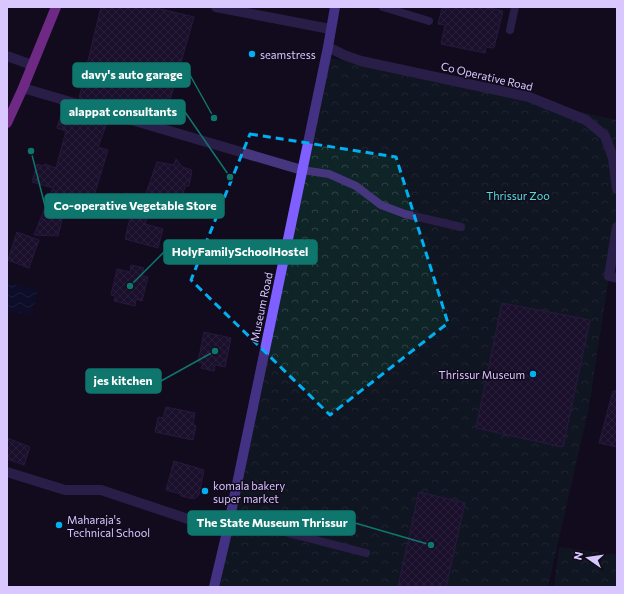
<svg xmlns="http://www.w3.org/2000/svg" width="624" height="594" font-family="Commissioner,sans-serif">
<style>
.park{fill:url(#park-crowns)}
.water{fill:url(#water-waves)}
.building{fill:url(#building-cross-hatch);stroke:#42296b}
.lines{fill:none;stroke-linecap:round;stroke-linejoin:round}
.lane{stroke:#45367d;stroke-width:8}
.street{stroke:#45367d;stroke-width:10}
.secondary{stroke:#7f5fff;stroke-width:10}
.primary{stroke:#dc4fff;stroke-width:10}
.marked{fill:none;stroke:#00b0f3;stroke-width:3;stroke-dasharray:8 5;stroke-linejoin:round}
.poi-dot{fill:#00b0f3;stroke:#120b1d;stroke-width:1.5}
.labels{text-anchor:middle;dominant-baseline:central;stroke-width:3;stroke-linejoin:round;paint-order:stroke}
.poi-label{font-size:11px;fill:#d8c8ff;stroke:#120b1d;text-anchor:start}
.street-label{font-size:11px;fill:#d8c8ff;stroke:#120b1d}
.park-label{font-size:11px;fill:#54dfd5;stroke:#120b1d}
.leader{fill:none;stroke:#0f766e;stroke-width:1.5}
.callout-dot{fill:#0f766e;stroke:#120b1d;stroke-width:1.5}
.callout{fill:#0f766e;stroke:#0f766e;stroke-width:1.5}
.callout-label{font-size:12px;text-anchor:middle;font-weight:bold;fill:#fff}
</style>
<defs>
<pattern id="park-crowns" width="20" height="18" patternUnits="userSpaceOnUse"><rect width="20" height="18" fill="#0e2427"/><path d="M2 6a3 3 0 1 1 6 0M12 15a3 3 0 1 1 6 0" fill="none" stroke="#304247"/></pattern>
<pattern id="water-waves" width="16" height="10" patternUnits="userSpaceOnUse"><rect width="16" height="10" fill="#08113a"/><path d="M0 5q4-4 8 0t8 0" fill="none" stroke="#2b3258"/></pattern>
<pattern id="building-cross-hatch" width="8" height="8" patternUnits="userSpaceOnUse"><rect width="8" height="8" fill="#26173f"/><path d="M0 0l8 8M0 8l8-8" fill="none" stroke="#45375c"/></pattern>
</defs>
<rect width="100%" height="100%" fill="#120b1d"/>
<!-- park -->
<path class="park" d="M325,57L617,120V247L609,276L589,407L548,587H214Z
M559,547L617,555V587H554Z"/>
<!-- water -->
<path class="water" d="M7,283L38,290L32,314L7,312Z"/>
<!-- building -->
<path class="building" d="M101,7H152L194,17L164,121L113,106L112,107L79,98Z
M450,7H486L503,11L494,48L486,47L485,53L441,44L445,25L438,24L442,8L449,9Z
M63,108L75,111L76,110L108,120L98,147L108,150L93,199L69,192L58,236L34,235L53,188L32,182L37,164L43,166L45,164L56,168L66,131L57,128Z
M176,159L182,167L192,170L189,186H185L180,206L145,196L157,162L174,165Z
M126,193L152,201L145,224L163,229L158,248L125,239L131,214L121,212Z
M17,232L39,240L29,268L8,260Z
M131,265L144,268L142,276L148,277L142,301L136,299L135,306L114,301L115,296L111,295L117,269L130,272Z
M502,303L590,320L563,447L476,428Z
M204,332L231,338L225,367L215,365L214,371L201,368L203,363L198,362Z
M613,391H617V447L599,443Z
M166,407L195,413L193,424L196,426L193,440L155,432L158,417L163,418Z
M7,438L30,447L24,465L7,459Z
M174,461L204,470L199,495L194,499L181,496V494L166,490Z
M419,492L465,503L446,587H398Z"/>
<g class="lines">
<!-- lane -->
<path class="lane" d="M383,7L429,21
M510,30L515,7
M302,170L329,174L356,186L381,205L405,214L461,227
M230,518L366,553"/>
<!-- street -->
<path class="street" d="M216,7L330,29
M328,47L344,55L361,61L529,97L586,120L605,136L613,158L617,189
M7,56L32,65
M23,88L302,170
M617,227L609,276L617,278
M7,472L65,490H101L227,532"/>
<!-- secondary -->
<path class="secondary" d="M214,587L227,532L328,47L335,7"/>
<!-- primary -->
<path class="primary" d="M7,123L23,88L56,7"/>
</g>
<!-- marked area -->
<path d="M0 0H624V594H0ZM250,134L396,157L448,323L330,415L191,280Z" fill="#120b1d" fill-opacity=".55" fill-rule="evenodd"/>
<path class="marked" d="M250,134L396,157L448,323L330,415L191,280Z"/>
<!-- markers -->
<g class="poi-dot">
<circle cx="252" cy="54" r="4"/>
<circle cx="533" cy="374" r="4"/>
<circle cx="205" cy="491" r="4"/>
<circle cx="59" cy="525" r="4"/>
</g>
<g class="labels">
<!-- poi labels -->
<g class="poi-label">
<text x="260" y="54">seamstress</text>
<text x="525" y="374" text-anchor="end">Thrissur Museum</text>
<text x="213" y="485">komala bakery<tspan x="213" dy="13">super market</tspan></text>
<text x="67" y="519">Maharaja's<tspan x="67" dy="13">Technical School</tspan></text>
</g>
<!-- street labels -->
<g class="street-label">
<text transform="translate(487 76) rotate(13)">Co Operative Road</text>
<text transform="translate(261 307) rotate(-78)">Museum Road</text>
</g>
<!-- park labels -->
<g class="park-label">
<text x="518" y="195">Thrissur Zoo</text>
</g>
</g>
<!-- callouts -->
<path class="leader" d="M214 118L190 75M230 177L185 112M31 151L45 206M130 286L164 252M215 351L161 381M431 545L355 523"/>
<g class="callout-dot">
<circle cx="214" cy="118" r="4"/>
<circle cx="230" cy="177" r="4"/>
<circle cx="31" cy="151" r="4"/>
<circle cx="130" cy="286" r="4"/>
<circle cx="215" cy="351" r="4"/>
<circle cx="431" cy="545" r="4"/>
</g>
<g class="callout">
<rect x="73" y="63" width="117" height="24" rx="4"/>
<rect x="61" y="100" width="124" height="24" rx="4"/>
<rect x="45" y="194" width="179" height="24" rx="4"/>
<rect x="164" y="240" width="153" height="24" rx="4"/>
<rect x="86" y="369" width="75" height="24" rx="4"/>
<rect x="188" y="511" width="167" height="24" rx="4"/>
</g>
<g class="callout-label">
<text x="132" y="79">davy's auto garage</text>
<text x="123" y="116">alappat consultants</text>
<text x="135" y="210">Co-operative Vegetable Store</text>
<text x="240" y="256">HolyFamilySchoolHostel</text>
<text x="123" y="385">jes kitchen</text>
<text x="272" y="527">The State Museum Thrissur</text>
</g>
<!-- border -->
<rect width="624" height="594" fill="none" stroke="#d8c8ff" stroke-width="16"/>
<!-- north arrow -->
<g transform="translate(588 558) rotate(283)" stroke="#120b1d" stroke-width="3" paint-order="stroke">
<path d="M0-3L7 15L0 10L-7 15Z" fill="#d8c8ff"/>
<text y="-6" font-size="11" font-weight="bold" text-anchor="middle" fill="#d8c8ff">N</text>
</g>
</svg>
